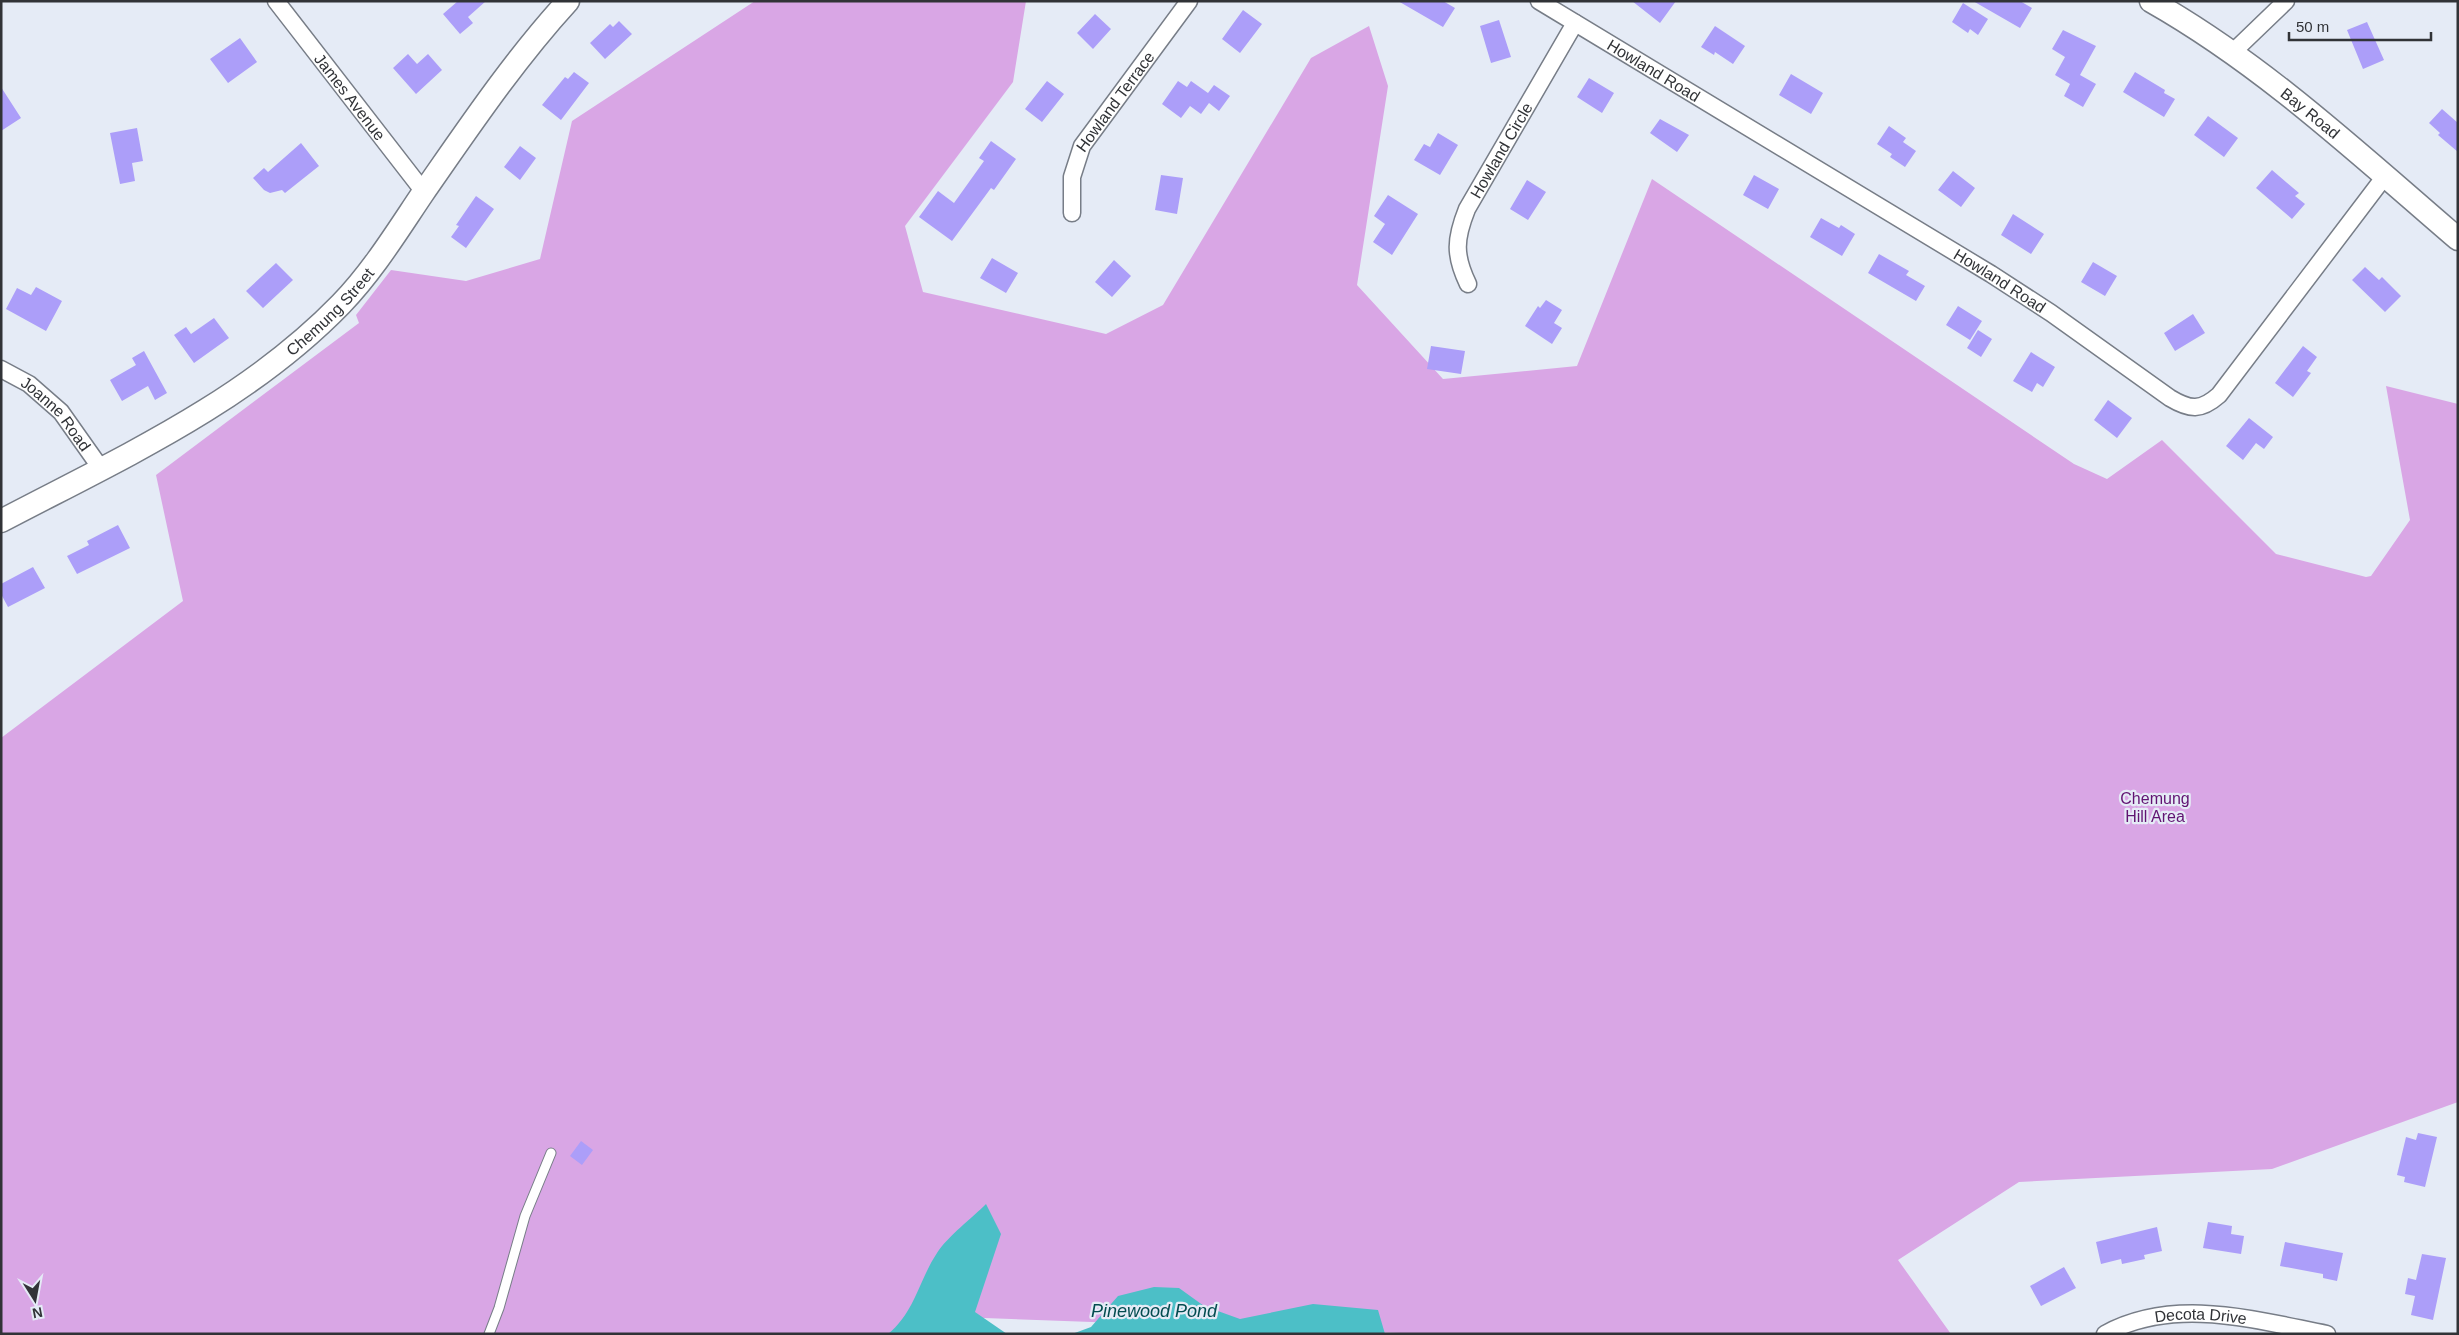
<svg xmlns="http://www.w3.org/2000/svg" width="2459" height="1335" font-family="Arial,sans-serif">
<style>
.green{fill:#d9a6e5}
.water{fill:#4cbfc7}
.building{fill:#ac9ef9}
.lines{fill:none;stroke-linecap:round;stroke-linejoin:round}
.lane-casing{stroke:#777d87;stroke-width:11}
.street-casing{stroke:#777d87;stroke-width:19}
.secondary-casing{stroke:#777d87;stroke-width:25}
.lane{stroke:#fff;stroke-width:9}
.street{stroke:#fff;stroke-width:16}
.secondary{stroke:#fff;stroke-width:22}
.labels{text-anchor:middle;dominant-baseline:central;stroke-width:4.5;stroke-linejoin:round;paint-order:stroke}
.street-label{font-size:16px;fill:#313337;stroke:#e5ebf6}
.park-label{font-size:16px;fill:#611372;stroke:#e5ebf6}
.water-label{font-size:18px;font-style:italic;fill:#034c50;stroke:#e5ebf6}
</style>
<rect width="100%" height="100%" fill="#e5ebf6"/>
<!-- green -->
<path class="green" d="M755,1H1026L1013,82L905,226L923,292L1106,334L1163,305L1311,58L1369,26L1388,86L1357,285L1443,379L1577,366L1652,179L2074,464L2107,479L2162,440L2276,554L2366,577L2371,576L2410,520L2386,386L2458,404V1102L2272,1169L2019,1182L1898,1260L1951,1334H1427L957,1317L912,1334H1V738L183,601L156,475L359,323L356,315L391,270L466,281L540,259L572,121Z"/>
<!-- water -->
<path class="water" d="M986,1204L1001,1234L975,1312L1007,1334H888C915,1312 919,1280 937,1253C948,1236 972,1218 986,1204Z
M1154,1287L1179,1288L1204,1306L1240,1319L1313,1304L1378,1310L1385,1334H1072L1091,1327L1118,1296Z"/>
<!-- building -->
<path class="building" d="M458,1H486L468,17L473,23L460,34L443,14Z
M1398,1H1443L1455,8L1443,27Z
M1632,1H1676L1660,23Z
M1973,1H2020L2032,8L2020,28Z
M1963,3L1988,19L1978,35L1970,29L1968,33L1952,22Z
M1243,10L1262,24L1240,53L1222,39Z
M1095,14L1111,29L1093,49L1077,33Z
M1499,20L1511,57L1491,63L1480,26Z
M619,21L632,34L605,59L590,43L610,24L613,27Z
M2367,22L2384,60L2363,69L2347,30Z
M1715,26L1745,46L1733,64L1715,52L1714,55L1701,47Z
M2063,30L2096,46L2080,75L2096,84L2083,107L2064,96L2070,84L2055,75L2065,57L2052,49Z
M240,38L257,62L228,83L210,59Z
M408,54L417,64L428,54L442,70L416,94L393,68Z
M574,72L589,83L561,120L542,105L565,77L568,79Z
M2135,72L2165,90L2164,93L2175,99L2164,117L2123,92Z
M1791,74L1823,93L1811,114L1779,95Z
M1589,78L1614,93L1602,113L1577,97Z
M1047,81L1064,94L1042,122L1025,109Z
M1178,81L1187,87L1191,81L1208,93L1214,85L1230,96L1219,111L1209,103L1201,114L1190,106L1181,118L1162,104Z
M1,87L21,118L1,131Z
M2442,109L2458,123V152L2438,135L2440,133L2429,123Z
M2208,116L2238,138L2224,157L2194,135Z
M1660,119L1689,135L1677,152L1650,133Z
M1889,126L1906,138L1903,142L1916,151L1905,167L1890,157L1892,154L1877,144Z
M137,128L143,161L132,163L135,181L120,184L110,133Z
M1438,133L1458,145L1440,175L1414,160L1424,144L1430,147Z
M991,141L1016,159L994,190L991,188L952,241L919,217L938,191L954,203L984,161L979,158Z
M301,143L319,166L285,193L282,190L270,193L264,190L253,178L264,168L268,172Z
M520,146L536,158L520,180L504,167Z
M2272,170L2299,193L2295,196L2305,204L2292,219L2256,188Z
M1953,171L1975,188L1961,207L1938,190Z
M1161,175L1183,178L1177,214L1155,210Z
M1754,175L1779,189L1768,209L1743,195Z
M1527,180L1546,192L1528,220L1510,209Z
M1388,195L1418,214L1392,255L1373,242L1385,224L1374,216Z
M476,196L494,209L466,248L451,237L459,226L456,225Z
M2013,214L2044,234L2031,254L2001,235Z
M1821,218L1839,228L1841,225L1855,234L1842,256L1810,237Z
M1879,254L1909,271L1906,275L1925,286L1916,301L1868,273Z
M992,258L1018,273L1006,293L980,278Z
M1114,260L1131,276L1112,297L1095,282Z
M2093,262L2117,276L2105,296L2081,282Z
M276,263L293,280L263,308L246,291Z
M2365,267L2379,280L2382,277L2401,296L2385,312L2352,280Z
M36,287L62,301L46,331L6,309L17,288L31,295Z
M1546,300L1562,310L1554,323L1562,328L1552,344L1525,326L1538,306L1540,308Z
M1958,306L1982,321L1970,340L1946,325Z
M2193,314L2205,333L2175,351L2164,333Z
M214,318L229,338L194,363L174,335L186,327L191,334Z
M1978,330L1992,339L1981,357L1967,348Z
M1431,346L1465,351L1461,374L1427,369Z
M2303,346L2317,357L2307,371L2311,373L2293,397L2275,383Z
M144,351L167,393L155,400L148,386L122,401L110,380L136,365L132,358Z
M2031,352L2055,367L2043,387L2037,383L2032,392L2013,381Z
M2108,400L2132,418L2117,438L2094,420Z
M2249,418L2273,437L2264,449L2256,443L2243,460L2226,446Z
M118,525L130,548L77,574L67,556L89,545L87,541Z
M33,567L45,588L8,607L1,594V584Z
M2418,1133L2437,1137L2425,1187L2404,1182L2405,1177L2397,1175L2406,1137L2416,1140Z
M581,1141L593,1150L582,1165L570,1156Z
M2208,1222L2232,1226L2231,1234L2244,1236L2241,1254L2203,1248Z
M2157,1227L2162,1251L2144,1255L2145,1259L2122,1264L2121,1259L2101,1264L2096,1242Z
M2285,1242L2343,1253L2337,1281L2323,1278V1274L2280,1266Z
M2422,1254L2446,1258L2433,1320L2411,1315L2415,1296L2405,1294L2408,1278L2416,1280Z
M2064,1267L2076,1288L2041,1306L2030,1286Z"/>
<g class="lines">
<!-- lane casing -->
<g class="lane-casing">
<path id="lane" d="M489,1334L499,1308L525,1216L551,1153"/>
</g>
<!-- street casing -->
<g class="street-casing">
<g id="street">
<path id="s1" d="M276,1L424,192"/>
<path id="s2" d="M1539,1L1991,274L2051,313L2170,398C2190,410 2201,411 2219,395L2385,176"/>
<path d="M2233,52L2286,1"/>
<path id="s3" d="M1072,213V177L1082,146L1189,1"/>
<path id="s4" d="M1468,284C1454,255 1455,239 1467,209L1575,23"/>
<path id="s5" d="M1,369L29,384L61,412L102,470"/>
<path id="s6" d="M2105,1334C2174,1296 2255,1320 2327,1334"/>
</g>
</g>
<!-- secondary casing -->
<g class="secondary-casing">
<g id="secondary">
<path id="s7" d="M2151,1C2264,65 2360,155 2458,239"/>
<path id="s8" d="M1,521C121,458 246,402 341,304C373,271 398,230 423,193C469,127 514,60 568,1"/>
</g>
</g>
<!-- lane -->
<use href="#lane" class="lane"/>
<!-- street -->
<use href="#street" class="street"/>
<!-- secondary -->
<use href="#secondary" class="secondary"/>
</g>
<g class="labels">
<!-- street labels -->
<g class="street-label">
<text stroke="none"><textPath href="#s2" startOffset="134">Howland Road</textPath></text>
<text stroke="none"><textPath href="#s1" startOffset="121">James Avenue</textPath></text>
<text stroke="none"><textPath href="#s3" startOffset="124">Howland Terrace</textPath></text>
<text stroke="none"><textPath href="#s7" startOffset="195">Bay Road</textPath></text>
<text stroke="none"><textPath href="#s4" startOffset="146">Howland Circle</textPath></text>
<text stroke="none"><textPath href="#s2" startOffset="539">Howland Road</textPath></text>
<text stroke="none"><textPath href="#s8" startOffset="392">Chemung Street</textPath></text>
<text stroke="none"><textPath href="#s5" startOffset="72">Joanne Road</textPath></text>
<text stroke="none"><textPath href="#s6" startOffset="99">Decota Drive</textPath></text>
</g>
<!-- park labels -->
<g class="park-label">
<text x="2155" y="798">Chemung<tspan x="2155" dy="18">Hill Area</tspan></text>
</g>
<!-- water labels -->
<g class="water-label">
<text x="1154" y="1311">Pinewood Pond</text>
</g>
</g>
<!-- border -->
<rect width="2459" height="1335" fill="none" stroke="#313337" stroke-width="5"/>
<!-- north arrow -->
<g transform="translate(35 1300) rotate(169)" stroke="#e5ebf6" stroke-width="4" paint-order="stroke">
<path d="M0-4L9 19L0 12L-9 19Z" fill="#313337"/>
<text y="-8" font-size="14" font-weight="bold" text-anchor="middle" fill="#313337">N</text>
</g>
<!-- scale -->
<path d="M2289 32v8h142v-8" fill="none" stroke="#313337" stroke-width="2.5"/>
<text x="2296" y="32" font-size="15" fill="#313337" stroke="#e5ebf6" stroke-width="4" paint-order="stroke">50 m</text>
</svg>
